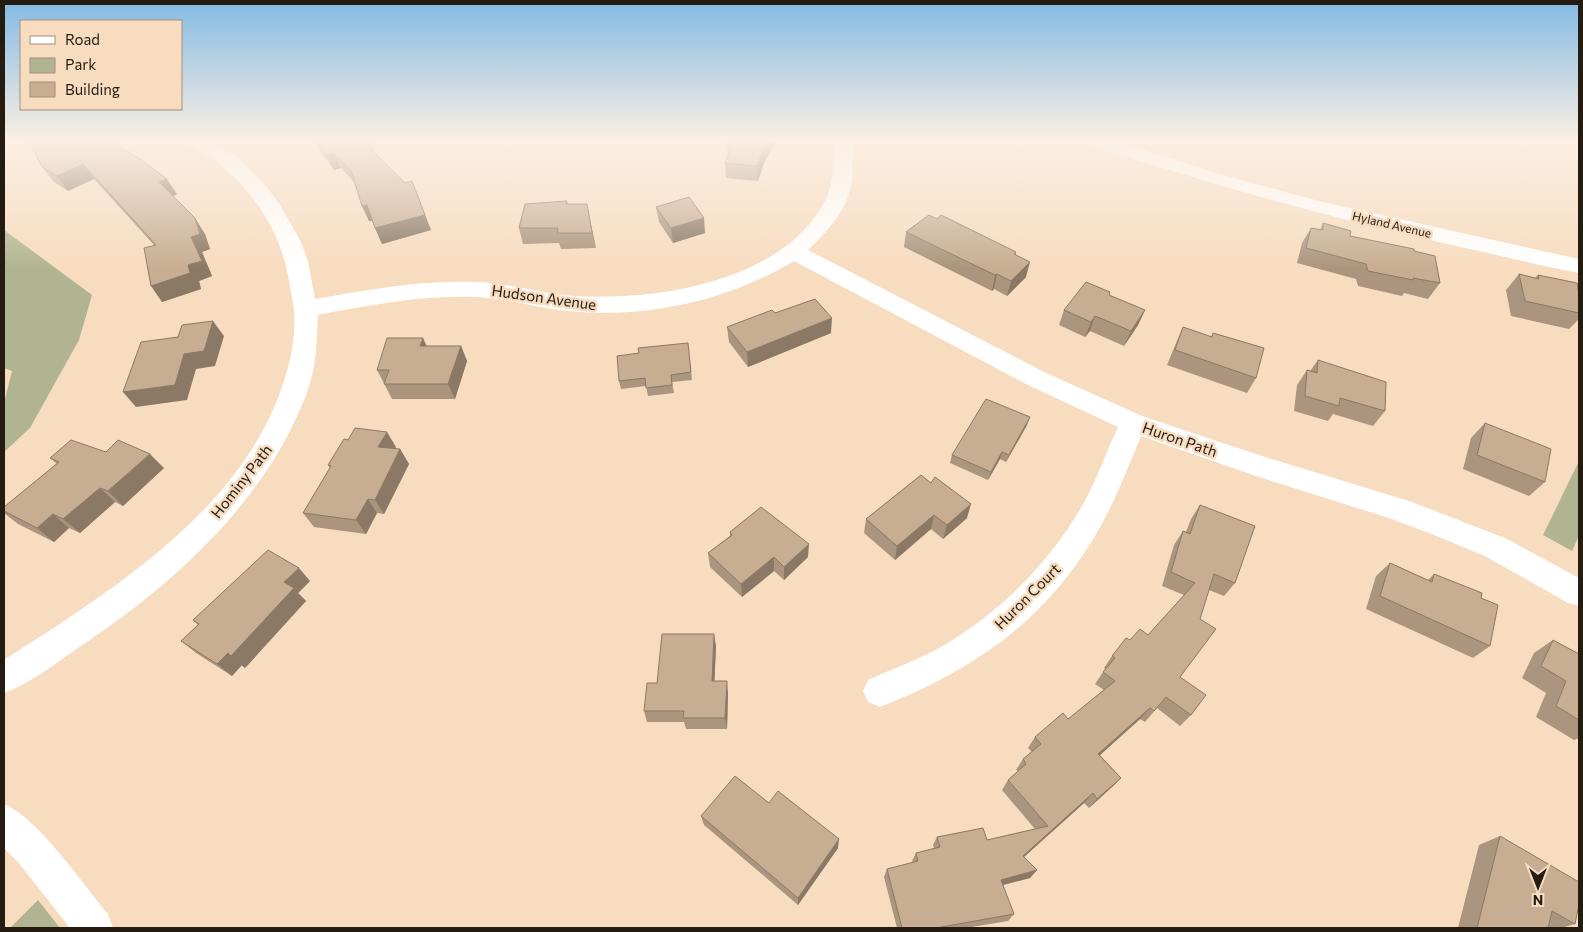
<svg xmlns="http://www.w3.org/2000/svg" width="1583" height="932" font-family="Commissioner,sans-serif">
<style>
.green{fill:#b1b492}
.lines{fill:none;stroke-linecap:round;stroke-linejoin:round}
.street{fill:#fff;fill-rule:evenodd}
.secondary{fill:#fff;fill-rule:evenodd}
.wall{fill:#ab957e}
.shaded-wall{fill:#8b7966}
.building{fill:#c7ad92;stroke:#8b7966}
.labels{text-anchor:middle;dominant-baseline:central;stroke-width:5;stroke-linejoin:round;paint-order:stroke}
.far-street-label{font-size:12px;fill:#241b11;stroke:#f7dcc0}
.street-label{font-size:15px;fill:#241b11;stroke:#f7dcc0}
</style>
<rect width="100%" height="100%" fill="#f7dcc0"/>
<!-- green -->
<path class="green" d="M4,230L92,295L79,340L30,428L4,452V403L12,371L4,368Z
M1579,461V536L1572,551L1543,535Z
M38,900L60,928H10Z"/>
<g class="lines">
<!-- street -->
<path class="street" d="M186,139H210L237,157L266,186L281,206L301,242L308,261L315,299C368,290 420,280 473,282C508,282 540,294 574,296C658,301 784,282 826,199C835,181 832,158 834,139H854C852,154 854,171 851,186C846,211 826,233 808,250L1044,372L1142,416L1268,458L1409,501L1505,538L1579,578V606L1568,603L1485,556L1434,535L1392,519L1256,476L1141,436C1127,470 1114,504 1095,536C1044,622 972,671 880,707L868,702L863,691L868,680C892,669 918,660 941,647C1002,612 1054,558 1087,497C1099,474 1107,450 1118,427L1026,384L794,261C727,301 646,319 569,311C537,308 507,298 475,297C422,295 370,305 318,315C317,330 317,345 315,360C312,384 301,409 290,431C245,518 168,587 87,642C61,659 34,682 4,693V660C111,591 243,510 284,381C291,360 296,334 294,311C293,302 291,291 289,281C279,220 242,175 189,143Z
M1082,139H1111L1219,174L1319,201L1579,259V273C1541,266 1503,256 1465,248C1336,219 1210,185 1085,143Z"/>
<!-- secondary -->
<path class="secondary" d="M4,804C38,818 83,884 108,914L113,928H70L18,862L4,848Z"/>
</g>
<!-- wall -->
<path class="wall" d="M28,139L177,194L173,196L205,234L210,249L202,252L212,276L199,281L201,289L162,302L154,245L94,179L68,191L54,182L42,167Z
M311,139H369L373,150H372L431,230L382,244L372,221H369L355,183L341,168L334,170Z
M729,139H777L764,163L758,181L726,178L725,163L728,155L727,144Z
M567,201L568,204L590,220L596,248L561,249L559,243L523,244L519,228Z
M656,207L705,233L673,243L659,222Z
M1323,223L1350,236L1414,251L1440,283L1428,299L1404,293L1402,296L1358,286L1356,279L1297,263L1302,243L1311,228L1320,230Z
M906,232L1016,252V255L1026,277L1007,296L994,289L992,291L904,247Z
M1519,274L1535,278L1538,275L1579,294V319L1569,329L1511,316L1506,290Z
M1109,295L1145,310L1138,325L1124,346L1090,331L1085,337L1059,325L1064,310Z
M775,313L831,333L748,367L729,342L727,327Z
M1183,327L1211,337L1213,333L1256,378L1247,393L1167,365L1176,343Z
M688,343L692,380L672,382L674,393L648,396L646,386L621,389L619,381L639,353Z
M427,346H461L467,361L455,399H392L377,370Z
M1318,360L1385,411L1373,426L1333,414L1328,421L1294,411L1297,385L1307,370L1310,371Z
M1485,423L1545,482L1529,496L1463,469L1471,438Z
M1027,425L1006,462L1000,459L988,480L950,463L952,455Z
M396,447L394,449H400L409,464L384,514L377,513L366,534L314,527L303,513L330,468L328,465Z
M106,452L164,468L123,506L115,502L80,533L69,528L54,542L18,524L4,513V507L57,464L50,458Z
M921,475L967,518L943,539L931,529L895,560L864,533L866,519Z
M1200,505L1235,583L1224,596L1209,590L1180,677L1191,715L1180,726L1157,708L1145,722L1140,719L1100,755L1121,778L1112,787L1089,808L1084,803L1024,857L1037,870L1030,878L1003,885L1014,914L1008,921L966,928H897L884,877L887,869L913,863L912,861L916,853L934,848L933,845L937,837L987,840L1035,829L1002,790L1008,780L1018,771L1016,770L1023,759L1032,752L1028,748L1035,737L1068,719L1104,690L1095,684L1105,669L1104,668L1112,656L1130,640L1148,635L1184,595L1162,586L1174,545L1183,531L1186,532L1191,519Z
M730,532L808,557L784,580L774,571L742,597L710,567L708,553L730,536Z
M1390,563L1428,580L1434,574L1481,598L1490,646L1473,658L1366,609L1376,576Z
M310,581L298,593L306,601L245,668L242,665L232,676L196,653L181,641L198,625L193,620Z
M1553,640L1579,654V738L1574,740L1536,717L1546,693L1522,678L1534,653Z
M716,646L714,681L728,693L727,729H686L684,722H647L644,711L657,683Z
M769,803L838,848L798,905L704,825L701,816Z
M1500,836L1575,924L1561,928H1458L1479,845Z"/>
<!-- shaded-wall -->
<path class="shaded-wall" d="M360,139H369L373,150L366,153Z
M769,139H777L764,163L758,181L757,166L764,148Z
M333,153L341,168L334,170L327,155Z
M83,164L94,179L68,191L57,176Z
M167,179L177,194L169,198L159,182Z
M412,181L431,230L382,244L375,228Z
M587,204L590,220L596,248L592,233Z
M367,205L374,220L369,221L362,206Z
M195,218L205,234L210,249L202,252L212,276L199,281L201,289L162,302L151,286L188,265L191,237Z
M704,218L705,233L673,243L671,228Z
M1030,262L1026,277L1007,296L1011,281Z
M997,274L994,289L992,291L995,275Z
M1145,310L1138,325L1124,346L1131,331Z
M1095,316L1090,331L1085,337L1091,322Z
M832,318L831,333L748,367L747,352Z
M213,321L224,336L215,366L196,369L187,400L136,407L123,392L184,354Z
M423,338L430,353L420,346Z
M461,346L467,361L455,399L448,384Z
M1030,417L1027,425L1006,462L1009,455Z
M387,432L396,447L387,461L378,447Z
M400,449L409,464L384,514L375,500Z
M1002,452L1000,459L988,480L991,472Z
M150,454L164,468L123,506L108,491Z
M100,488L115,502L80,533L63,519Z
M368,499L377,513L366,534L356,520Z
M971,504L967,518L943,539L947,525Z
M53,514L69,528L54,542L37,528Z
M934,515L931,529L895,560L897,546Z
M809,544L808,557L784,580V567Z
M774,557V571L742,597L741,584Z
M299,568L310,581L298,593L306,601L245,668L231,656L284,582Z
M714,634L716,646L714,693L712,681Z
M228,653L242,665L232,676L217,664Z
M727,681L728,693L727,729L725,718Z
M1150,708L1140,719L1090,764L1098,754Z
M1121,778L1112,787L1089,808L1097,799Z
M1093,793L1084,803L1016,864L1023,856Z
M839,839L838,848L798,905V898Z
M1037,870L1030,878L995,887L1001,880Z"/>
<!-- building -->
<path class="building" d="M28,139H106L140,159L167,179L159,182L195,218L200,234L191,237L202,261L188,265L190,273L151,286L144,248L156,245L83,164L57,176L42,167Z
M315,139H361L405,183L412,181L425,215L375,228L367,205L362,206L351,171L333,153L327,155Z
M729,139H769L764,148L757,166L725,163L732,144H727Z
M689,197L704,218L671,228L656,207Z
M567,201L566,204H587L592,233H557L558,228H519L525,204Z
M929,215L937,219L941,215L1016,252L1014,254L1030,262L1011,281L997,274L995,275L906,232Z
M1323,223L1351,231L1350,236L1414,249V251L1435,256L1440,283L1413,278V280L1368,271L1366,264L1306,248L1311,228L1323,230Z
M1519,274L1539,279L1538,275L1577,283L1579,294V313L1525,301Z
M1086,282L1110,292L1109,295L1145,310L1131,331L1095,316L1091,322L1064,310Z
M815,299L832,318L747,352L727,327L772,310L775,313Z
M213,321L204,351L184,354L175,385L123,392L141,342L178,337L182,325Z
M1183,327L1212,337L1213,333L1264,348L1256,378L1175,350Z
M387,338H423L420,346H461L448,384H384L389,370H377Z
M688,343L691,372L671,375L672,385L646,388L645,378L619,381L617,356L639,353L638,348Z
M1318,360L1386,382L1385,411L1340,398L1339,406L1305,396L1307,370L1317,373Z
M986,399L1030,417L1009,455L1002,452L991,472L952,455Z
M1485,423L1551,449L1545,482L1477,455Z
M355,428L387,432L378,447L400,449L375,500L368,499L356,520L303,513L331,466L328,465L344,439L348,440Z
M71,440L106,452L118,440L150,454L108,491L100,488L63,519L53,514L37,528L4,511V507L59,462L50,458Z
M921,475L931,483L935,477L971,504L947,525L934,515L897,546L866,519Z
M1200,505L1255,526L1235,583L1214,574L1200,619L1216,629L1180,677L1206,695L1191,715L1166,697L1154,711L1150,708L1098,754L1121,778L1097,799L1093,793L1023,856L1037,870L1001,880L1014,914L936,928H902L887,869L918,861L916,853L940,847L937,837L983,828L987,840L1048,826L1008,780L1026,764L1023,759L1041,744L1035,737L1063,713L1068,719L1115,681L1103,672L1115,658L1112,656L1126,638L1130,640L1140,629L1148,635L1195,583L1171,572L1183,531L1190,534Z
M761,507L809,544L784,567L774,557L741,584L708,553L732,535L730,532Z
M268,550L299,568L284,582L294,588L231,656L228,653L217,664L181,641L199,624L193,620Z
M1390,563L1432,582L1434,574L1482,593L1481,598L1498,605L1490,646L1380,596Z
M662,634H714L712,681H727L725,718H683L684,711H644L647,683H657Z
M1553,640L1579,654V720L1556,706L1566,681L1541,666Z
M735,776L769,803L778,791L839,839L798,898L701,816Z
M1500,836L1579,882V904L1575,924L1552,911L1548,928H1477Z"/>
<!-- sky -->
<linearGradient id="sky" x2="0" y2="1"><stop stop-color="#83bae4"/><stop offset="0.52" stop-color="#fbefe3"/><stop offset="1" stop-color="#fbefe3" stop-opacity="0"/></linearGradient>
<rect width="1583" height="269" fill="url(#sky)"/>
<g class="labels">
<!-- far-street labels -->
<g class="far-street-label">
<text transform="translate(1392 224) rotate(13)">Hyland Avenue</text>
</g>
<!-- street labels -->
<g class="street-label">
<text transform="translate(544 297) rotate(8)">Hudson Avenue</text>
<text transform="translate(1180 439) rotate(19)">Huron Path</text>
<text transform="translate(241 481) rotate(-52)">Hominy Path</text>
<text transform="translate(1027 596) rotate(-45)">Huron Court</text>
</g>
</g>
<!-- border -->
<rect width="1583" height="932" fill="none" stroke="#241b11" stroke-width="10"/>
<!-- legend -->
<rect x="20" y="20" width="162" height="90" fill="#f7dcc0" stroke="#a38f7a"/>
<rect x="30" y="36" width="25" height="8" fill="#ffffff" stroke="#a38f7a"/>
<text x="65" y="45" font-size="15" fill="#241b11">Road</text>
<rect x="30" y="58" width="25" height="15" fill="#b1b492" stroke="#a38f7a"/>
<text x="65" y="70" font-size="15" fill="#241b11">Park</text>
<rect x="30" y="82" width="25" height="15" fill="#c7ad92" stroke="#a38f7a"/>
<text x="65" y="95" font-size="15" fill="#241b11">Building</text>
<!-- north arrow -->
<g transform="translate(1538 887) rotate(180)" stroke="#f7dcc0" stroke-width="4" paint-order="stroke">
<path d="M0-4L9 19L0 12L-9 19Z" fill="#241b11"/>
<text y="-8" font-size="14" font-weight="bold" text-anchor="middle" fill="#241b11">N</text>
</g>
</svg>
